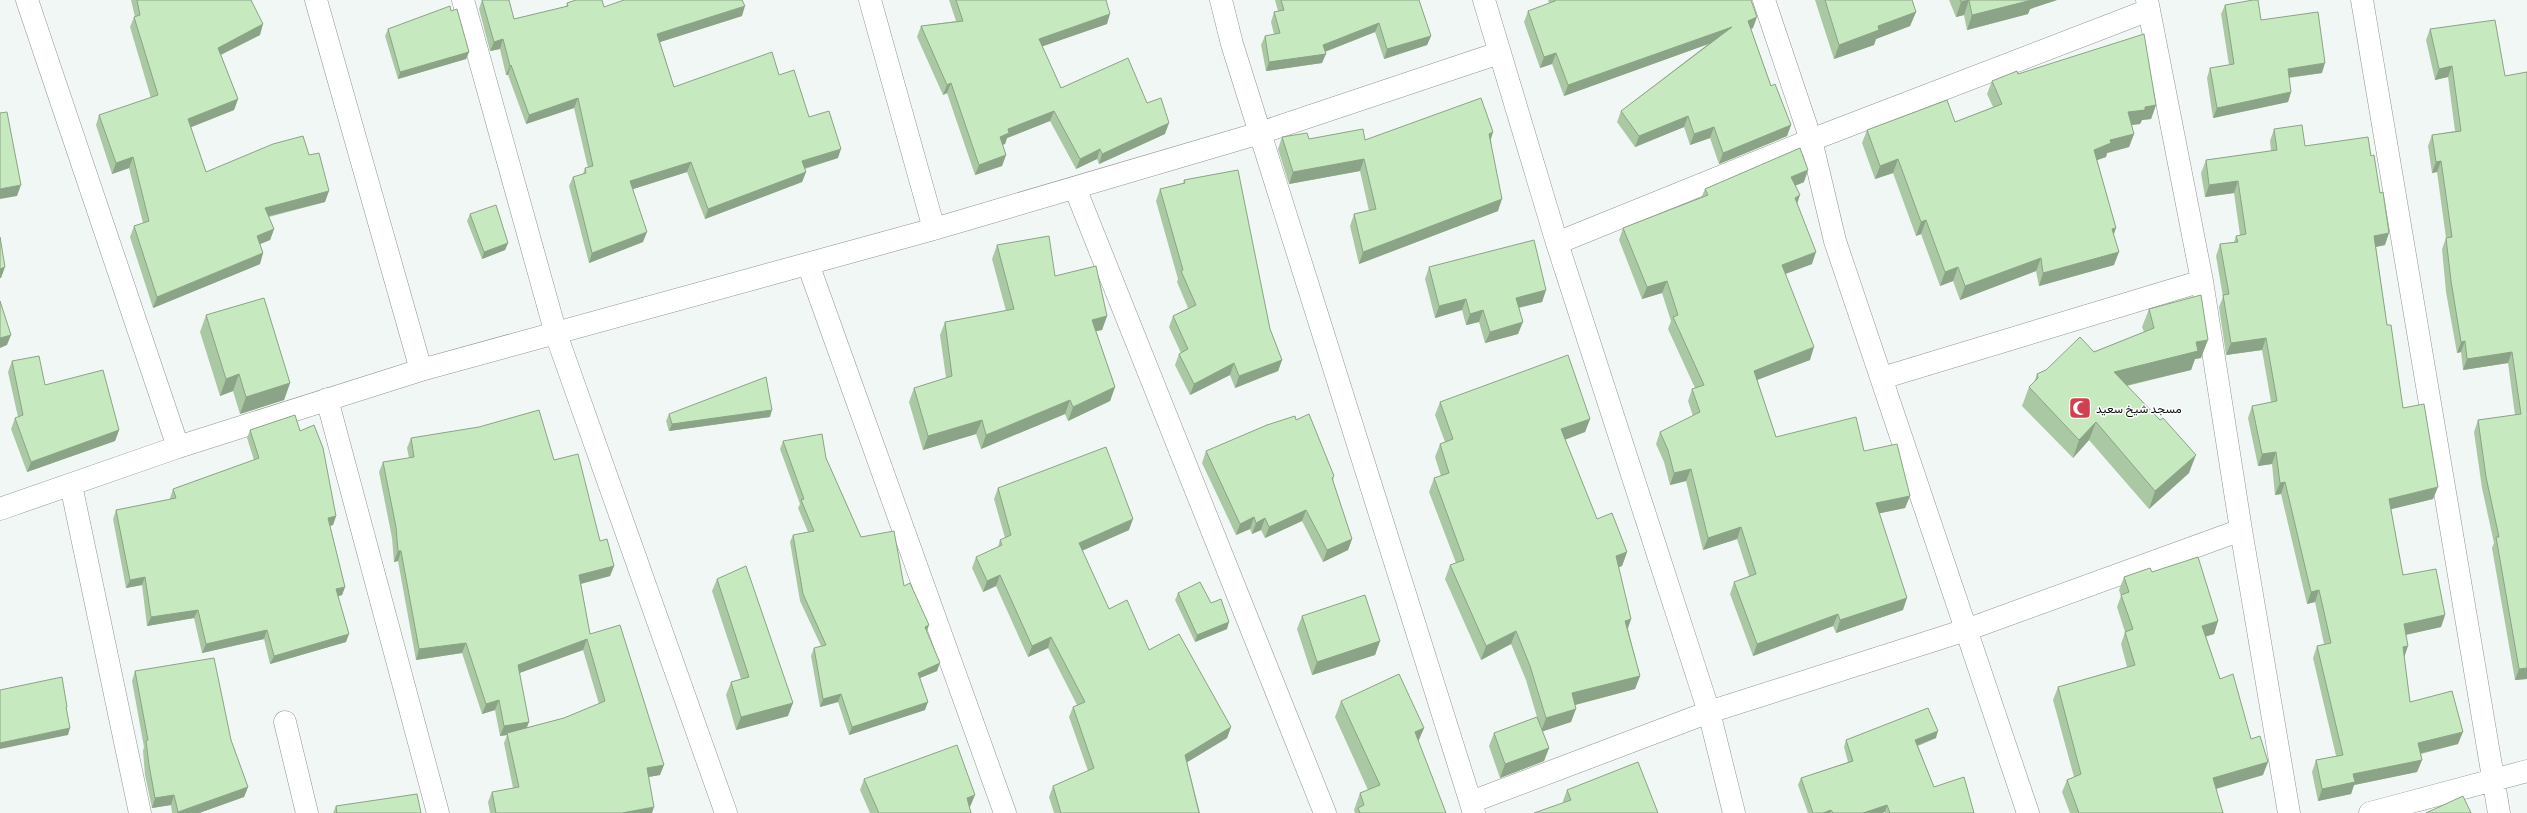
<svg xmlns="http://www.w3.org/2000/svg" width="2527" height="813" font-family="Literata,Vazirmatn,serif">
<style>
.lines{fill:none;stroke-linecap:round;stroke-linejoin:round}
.street-casing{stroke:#8f9593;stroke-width:23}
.street{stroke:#fff;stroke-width:22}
.wall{fill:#abc8a5;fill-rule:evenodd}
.shaded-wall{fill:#8ba386}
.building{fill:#c7e9c0;stroke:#8ba386}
.labels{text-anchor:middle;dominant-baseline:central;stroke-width:3;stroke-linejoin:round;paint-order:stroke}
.poi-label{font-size:12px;fill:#0d0f0e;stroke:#fff;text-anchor:start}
</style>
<rect width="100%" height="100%" fill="#f1f7f4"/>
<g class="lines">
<!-- street casing -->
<g class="street-casing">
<path id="street" d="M27,0L178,447
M316,0L421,370
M463,0L556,334L726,813
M870,0L934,229
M1221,0L1232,44L1474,813
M1484,0L1557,243L1709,712L1734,813
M1764,0L1811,140L1835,241L2028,813
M2147,0L2202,281L2241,530L2289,813
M2362,0L2499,813
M1075,188L1325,813
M1557,243L1811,140L2149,10
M808,264L1005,813
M1882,378L2202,281
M327,399L438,813
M71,485L140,813
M0,509L178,447L421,370L934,229L1260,133L1499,53
M285,722L307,813
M1471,802L1709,712L1966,630L2241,530
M2370,813L2527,771"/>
</g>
<!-- street -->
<use href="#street" class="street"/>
</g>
<!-- wall -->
<path class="wall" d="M131,0H251L260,35L221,55L238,99L234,110L191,127L206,172L309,155L325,202L269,217L274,229L270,240L260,244L263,253L260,264L153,308L130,237L134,226L143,223L129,168L112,174L96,125L99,115L151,98L130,27L134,17H135Z
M482,0L514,19L566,7L567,3L604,7L742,16L660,42L674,87L779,75L809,117L838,158L805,169L806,172L802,182L705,219L687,172L633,189L643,242L589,263L569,186L573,177L583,174L585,168H588L574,108L526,124L508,75H506L500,49L490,51L479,9Z
M949,0H1106L1107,24L1042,46L1061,88L1147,103L1165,134L1099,164L1097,159L1076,169L1050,121L1007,138L1005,144L1002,145L1006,155L1002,166L975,175L947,93L943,95L917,37L921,26L956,21Z
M1275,0H1419L1431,36L1427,45L1384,59L1375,32L1325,52L1322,63L1266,71L1261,45L1265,36L1274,34L1271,22L1274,12L1278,11Z
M1548,0H1751L1753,28L1751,29L1771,86L1791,125L1787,136L1719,164L1710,138L1690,145L1684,127L1635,147L1617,122L1621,111L1708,44L1564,96L1552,64L1540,68L1524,22L1528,11L1549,3Z
M1815,0H1912L1916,12L1910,26L1876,39L1874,45L1834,59Z
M1949,0H2057L2030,9L2028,14L1967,30L1964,15L1956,17Z
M2225,5L2261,20L2322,73L2289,78L2291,92L2288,102L2213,118L2207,78L2210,68L2229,65L2221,14Z
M451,11L469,52L466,59L398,79L385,36L388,29Z
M2430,29L2505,76L2527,72V679L2515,680L2492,548L2494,543L2482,488L2474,432L2478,420L2515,415L2508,363L2463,370L2461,352L2457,353L2446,292L2442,249L2446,238L2437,172L2432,173L2428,146L2432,135L2455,131L2448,77L2435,80L2426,40Z
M2018,74L2156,105L2151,119L2142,120L2140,124L2131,125L2134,134L2129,147L2107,153L2106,157L2097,160L2116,228L2114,234V265L2039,286L2036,271L1960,300L1953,281L1940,286L1921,234L1916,236L1893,173L1875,179L1862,143L1867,130L1955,122L1993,107L1987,94L1992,81Z
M2274,129L2305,146L2385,245L2376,247L2387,325L2403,408L2433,499L2391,509L2403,575L2445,615L2441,627L2406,635L2404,657L2410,702L2458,744L2421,754L2422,760L2417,772L2354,785L2351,794L2318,801L2312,772L2316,760L2336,756L2313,658L2317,646L2324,644L2315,602L2307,604L2281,494L2275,495L2272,464L2258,466L2248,418L2252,406L2271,402L2262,350L2226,355L2219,307L2223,297L2216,256L2220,244L2234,242L2236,236L2240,235L2234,193L2205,197L2201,173L2206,160L2271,151L2270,141Z
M1493,132L1491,139L1498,211L1359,264L1350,226L1354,214L1369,211L1360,171L1289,184L1278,149L1282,137L1309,139L1365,140Z
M1184,180L1270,329L1282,360L1278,371L1235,388L1230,375L1190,395L1175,365L1179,354L1181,353L1169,327L1173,316L1188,308L1177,282L1178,279L1156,201L1160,189L1183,183Z
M1804,182L1795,186L1797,204L1812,264L1785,274L1810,360L1757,380L1776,437L1864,451L1910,496L1905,508L1879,513L1903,610L1836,633L1833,626L1753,656L1730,594L1734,582L1749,576L1737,539L1703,550L1686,481L1670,485L1664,462L1656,444L1660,432L1693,416L1688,401L1692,389L1695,388L1668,329L1671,321L1662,293L1642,299L1619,240L1623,228L1701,198L1705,189Z
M470,214L508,243L505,250L482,259L467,221Z
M997,245L1055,276L1107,316L1102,330L1096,331L1115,387L1110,401L1068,421L1065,414L981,449L976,434L923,450L909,402L914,388L946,378L940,335L945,322L1006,311L992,259Z
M1429,267L1546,290L1542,302L1519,308L1518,334L1485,343L1479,322L1466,325L1462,310L1435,318L1425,279Z
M2149,309L2201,358L2195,359L2191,370L2127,386L2189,473L2149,509L2089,440L2073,458L2022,406L2029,387L2034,382L2037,374L2144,332L2142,327Z
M206,315L290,383L284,400L240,414L233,391L220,396L200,332Z
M12,361L45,385L119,430L115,441L27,472L11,429L15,418L18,417L8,372Z
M1440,402L1590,419L1585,432L1565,439L1597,519L1627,552L1622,566L1618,567L1631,619L1628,629L1640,676L1635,689L1575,705L1571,722L1542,731L1549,748L1544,761L1500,778L1489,746L1494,733L1537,717L1526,680L1511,644L1481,660L1445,579L1450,565L1456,563L1429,492L1434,478L1441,476L1435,457L1440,444L1445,442L1435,415Z
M669,414L770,417L669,431L666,421Z
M1296,420L1334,476L1333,481L1352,539L1348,550L1323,562L1302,521L1265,538L1261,530L1252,534L1250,529L1236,535L1202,463L1206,451Z
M250,430L300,431L336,516L333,525L330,526L345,587L342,595L338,596L346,642L270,664L264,639L202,653L194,618L147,626L142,585L126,588L113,519L116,510L170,500V498L173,489L254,460L247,438Z
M411,438L554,460L614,566L610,576L581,584L590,634L660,775L648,777L652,813H490L488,802L492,792L513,788L504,743L507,735L500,736L495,710L482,714L462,653L416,660L398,561L394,562L392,538L379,472L383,462L409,458L407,448ZM583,650L599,704L564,718L526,728L529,722L519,673Z
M783,441L826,458L861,537L904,586L927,631L937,671L920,678L925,710L849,735L838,702L820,707L811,656L814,648L821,646L800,601L790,542L793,535L808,532L798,508L800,504L780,449Z
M998,488L1129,530L1082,550L1109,609L1149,650L1231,727L1227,738L1187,762L1200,813H1054L1049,797L1053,786L1088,771L1069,717L1073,707L1077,705L1048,648L1028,657L996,586L983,592L972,568L976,557L998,547L1000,540L1005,538L994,499Z
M2152,572L2218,621L2214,634L2206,636L2220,679L2251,739L2263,775L2216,789L2223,813H2070L2062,792L2067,780L2074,777L2053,700L2058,687L2127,667L2121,644L2125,632L2117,607L2121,596L2119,590L2124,577Z
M717,579L788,716L736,730L726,695L731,682L741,679L712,591Z
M1178,593L1211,603L1227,629L1195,642L1175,600Z
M1302,616L1380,641L1375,655L1312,675L1297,629Z
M135,671L231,740L248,787L244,797L199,813H172L171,805L152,808L145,775L143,751L144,747L132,681Z
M1341,701L1424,728L1418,742L1446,813H1355L1354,810L1360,793L1368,790L1335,717Z
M1936,738L1918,746L1934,787L1974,813H1885V812L1882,813H1808L1798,785L1801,778L1848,762L1844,747L1846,740Z
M864,779L970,807H969L971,813H870L860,790Z
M1567,790L1658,813L1563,802V801Z
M336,806L421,813H333Z"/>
<!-- shaded-wall -->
<path class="shaded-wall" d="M1969,0L1964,15L1956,17L1961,2Z
M2030,0H2057L2030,9L2028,14L1967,30L1972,15Z
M745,6L742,16L654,44L657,34Z
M1916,12L1910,26L1876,39L1874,45L1834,59L1839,45L1878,26Z
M1110,14L1107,24L1035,49L1039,39Z
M1757,17L1753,28L1744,32L1748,21Z
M1379,23L1375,32L1319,54H1326L1322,63L1266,71L1269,62L1323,45Z
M263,24L260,35L214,58L218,48Z
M1732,27L1728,37L1564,96L1568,85Z
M1431,36L1427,45L1384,59L1387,49Z
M503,39L500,49L490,51L494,42Z
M469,52L466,59L398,79L400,72Z
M1556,53L1552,64L1540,68L1544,57Z
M2325,63L2322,73L2284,78L2288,69Z
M511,65L508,75H506L510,66Z
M2452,66L2448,77L2435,80L2439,69Z
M951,83L947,93L943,95L947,85Z
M2291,92L2288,102L2213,118L2217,108Z
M578,98L574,108L526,124L529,115Z
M238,99L234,110L184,130L188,119Z
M2156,105L2151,119L2142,120L2140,124L2123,126L2128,112L2145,107Z
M1054,111L1050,121L1007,138L1005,144L996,147L1000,137L1008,129Z
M1688,116L1684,127L1635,147L1639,136Z
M1169,123L1165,134L1099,164L1102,154Z
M1791,125L1787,136L1719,164L1723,153Z
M1714,127L1710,138L1690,145L1694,134Z
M1493,132L1489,144V134Z
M2134,134L2129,147L2107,153L2106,157L2089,163L2094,150L2110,140Z
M841,149L838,158L799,170L802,161Z
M1100,149L1097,159L1076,169L1080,159Z
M1006,155L1002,166L975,175L979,165Z
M133,157L129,168L112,174L116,163Z
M1364,159L1360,171L1289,184L1293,172Z
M1898,159L1893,173L1875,179L1880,166Z
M2441,161L2437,172L2432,173L2436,162Z
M691,162L687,172L627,191L630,181Z
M1808,170L1804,182L1787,189L1791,177Z
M806,172L802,182L705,219L708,209Z
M2238,181L2234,193L2205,197L2209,185Z
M21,185L17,196L0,199V189Z
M329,191L325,202L261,218L265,208Z
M1800,195L1796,207L1795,198Z
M1502,199L1498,211L1359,264L1363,252Z
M1926,220L1921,234L1916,236L1921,222Z
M2116,228L2111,241L2112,229Z
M274,229L270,240L253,247L257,236Z
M647,232L643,242L589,263L592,253Z
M2389,233L2385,245L2370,248L2374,236Z
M508,243L505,250L482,259L484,252Z
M1816,252L1812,264L1777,277L1782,265Z
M2119,252L2114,265L2039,286L2043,273Z
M263,253L260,264L153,308L157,297Z
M2041,258L2036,271L1960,300L1965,286Z
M5,267L1,278H0V269Z
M1958,267L1953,281L1940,286L1945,272Z
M1667,281L1662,293L1642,299L1647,287Z
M1546,290L1542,302L1512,309L1516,298Z
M1466,299L1462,310L1435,318L1439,306Z
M1483,310L1479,322L1466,325L1470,314Z
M1107,316L1102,330L1087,333L1092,320Z
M1523,322L1518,334L1485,343L1490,332Z
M11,335L7,345L0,348V338Z
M2266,338L2262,350L2226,355L2231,343Z
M2208,340L2201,358L2195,359L2191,370L2107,390L2114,372L2196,342Z
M2465,341L2461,352L2457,353L2461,342Z
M1814,347L1810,360L1749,383L1754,371Z
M2512,352L2508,363L2463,370L2467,359Z
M1282,360L1278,371L1235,388L1239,376Z
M1234,363L1230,375L1190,395L1194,384Z
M239,374L233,391L220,396L226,379Z
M290,383L284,400L240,414L246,397Z
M1115,387L1110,401L1068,421L1073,407Z
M1070,400L1065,414L981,449L986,435Z
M772,410L770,417L669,431L672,424Z
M1590,419L1585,432L1557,443L1561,429Z
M982,420L976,434L923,450L928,436Z
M2096,422L2089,440L2073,458L2079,440Z
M119,430L115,441L27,472L31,462Z
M2276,452L2272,464L2258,466L2262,454Z
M2196,455L2189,473L2149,509L2155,491Z
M1691,469L1686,481L1670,485L1674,473Z
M2285,482L2281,494L2275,495L2280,483Z
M2438,487L2433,499L2384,511L2389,499Z
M1910,496L1905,508L1872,515L1876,503Z
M1306,510L1302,521L1265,538L1269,527Z
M336,516L333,525L324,527L328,518Z
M1254,517L1250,529L1236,535L1240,524Z
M1265,518L1261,530L1252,534L1256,523Z
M1133,519L1129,530L1075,554L1079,543Z
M1741,527L1737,539L1703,550L1708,538Z
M1352,539L1348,550L1323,562L1327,550Z
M398,551H401L398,561L394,562Z
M1627,552L1622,566L1611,570L1616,556Z
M614,566L610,576L576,585L579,575Z
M1000,575L996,586L983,592L987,581Z
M145,577L142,585L126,588L130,580Z
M345,587L342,595L333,598L336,589Z
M2319,590L2315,602L2307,604L2311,592Z
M1907,598L1903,610L1836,633L1840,620Z
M198,610L194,618L147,626L151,617Z
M1838,614L1833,626L1753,656L1757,644Z
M2445,615L2441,627L2400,636L2404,624Z
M1631,619L1626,632L1625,621Z
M2218,621L2214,634L2198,639L2202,626Z
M1229,622L1227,629L1195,642L1197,635Z
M929,625L926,633L925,627Z
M267,630L264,639L202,653L206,644Z
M1516,631L1511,644L1481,660L1486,646Z
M349,634L346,642L270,664L274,656Z
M1051,637L1048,648L1028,657L1032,646Z
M587,639L583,650L514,675L518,665Z
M1380,641L1375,655L1312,675L1317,662Z
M466,643L462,653L416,660L419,649Z
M2408,646L2404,658L2403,647Z
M940,663L937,671L915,680L918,673Z
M2527,668V679L2515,680L2519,669Z
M1640,676L1635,689L1567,707L1572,693Z
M841,694L838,702L820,707L823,699Z
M499,700L495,710L482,714L486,704Z
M928,702L925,710L849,735L852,727Z
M793,703L788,716L736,730L741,717Z
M1576,709L1571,722L1541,732L1546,718Z
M529,722L525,732L507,733V735L500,736L504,726Z
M1231,727L1227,738L1181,766L1185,755Z
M70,728L68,735L0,749V743Z
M1424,728L1417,744L1415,732Z
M1938,731L1936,738L1913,747L1915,740Z
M2463,732L2458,744L2414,755L2418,743Z
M1549,748L1544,761L1500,778L1505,764Z
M2422,760L2417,772L2354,785L2351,794L2318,801L2322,789L2353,774Z
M2268,762L2263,775L2208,791L2213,778Z
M664,765L660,775L643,778L647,768Z
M248,787L244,797L199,813H177L178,812Z
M174,795L171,805L152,808L155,798Z
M975,795L970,807L963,809L967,798Z
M1887,805L1885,812L1882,813H1863Z
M654,807L652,813H622Z
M1831,810L1830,813H1823Z"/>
<!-- building -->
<path class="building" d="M137,0H251L263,24L218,48L238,99L188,119L206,172L273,144L303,136L309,155L319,153L329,191L265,208L274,229L257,236L263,253L157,297L134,226L149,221L133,157L116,163L99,115L158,95L134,17L140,15Z
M482,0H509L514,19L568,6L567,3L576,0H602L604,7L624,0H742L745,6L657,34L674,87L772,52L779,75L794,70L809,117L829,111L841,149L802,161L806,172L708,209L691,162L630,181L647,232L592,253L573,177L586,173L585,168L593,166L578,98L529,115L511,65L510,66L503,39L494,42Z
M956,0H1106L1110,14L1039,39L1061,88L1128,58L1147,103L1161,98L1169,123L1102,154L1100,149L1080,159L1054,111L1008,129L1009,133L1000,137L1006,155L979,165L951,83L947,85L921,26L963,21Z
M1281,0H1419L1431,36L1387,49L1379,23L1323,45L1326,54L1269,62L1265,36L1280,33L1274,12L1284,10Z
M1555,0H1751L1757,17L1748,21L1771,86L1775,84L1791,125L1723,153L1714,127L1694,134L1688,116L1639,136L1621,111L1732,27L1568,85L1556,53L1544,57L1528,11L1555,1Z
M1825,0H1912L1916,12L1878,26L1879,30L1839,45Z
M1960,0H2032L1972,15L1969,0L1961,2Z
M2253,0H2258L2261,20L2318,12L2325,63L2288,69L2291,92L2217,108L2210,68L2234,64L2225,5Z
M450,6L451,11L457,9L469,52L400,72L388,29Z
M2495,20L2505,76L2527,72V668L2519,669L2496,537H2499L2486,477L2478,420L2521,414L2512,352L2467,359L2465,341L2461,342L2451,281L2446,238L2452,237L2441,161L2436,162L2432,135L2461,131L2452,66L2439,69L2430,29Z
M2144,34L2156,105L2145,107V110L2128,112L2134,134L2110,140L2111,143L2094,150L2116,228L2112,229L2119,252L2043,273L2041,258L1965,286L1958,267L1945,272L1926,220L1921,222L1898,159L1880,166L1867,130L1947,100L1955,122L2002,104L1992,81L2017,71L2018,74Z
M1481,98L1493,132L1489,134L1502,199L1363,252L1354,214L1376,209L1364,159L1293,172L1282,137L1307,133L1309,139L1363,129L1365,140Z
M7,112L21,185L0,189V113Z
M2302,125L2305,146L2368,137L2371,156L2374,155L2380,193L2383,192L2389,233L2374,236L2387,325H2391L2403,408L2424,404L2438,487L2389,499L2403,575L2436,569L2445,615L2404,624L2408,646L2403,647L2410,702L2452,691L2463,732L2418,743L2422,760L2353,774L2355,782L2322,789L2316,760L2343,755L2317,646L2331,643L2319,590L2311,592L2285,482L2280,483L2276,452L2262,454L2252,406L2277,401L2266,338L2231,343L2223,295L2229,294L2220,244L2238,242L2236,236L2246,234L2238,181L2209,185L2206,160L2277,150L2274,129Z
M1800,148L1808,170L1791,177L1800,195L1795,198L1816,252L1782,265L1814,347L1754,371L1776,437L1856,417L1864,451L1897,444L1910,496L1876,503L1907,598L1840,620L1838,614L1757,644L1734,582L1756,574L1741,527L1708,538L1691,469L1674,473L1668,450L1660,432L1700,412L1692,389L1704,385L1673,317L1678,315L1667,281L1647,287L1623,228L1708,195L1705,189Z
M1238,170L1270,329L1282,360L1239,376L1234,363L1194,384L1179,354L1188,349L1173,316L1196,305L1181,271L1183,270L1160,189L1185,183L1184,180Z
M496,205L508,243L484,252L470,214Z
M1049,236L1055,276L1096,266L1107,316L1092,320L1115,387L1073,407L1070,400L986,435L982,420L928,436L914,388L952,376L945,322L1014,309L997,245Z
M0,237L5,267L0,269Z
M1534,240L1546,290L1516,298L1523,322L1490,332L1483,310L1470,314L1466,299L1439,306L1429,267Z
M2201,295L2208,340L2196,342L2198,351L2114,372L2160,420L2163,418L2196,455L2155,491L2096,422L2079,440L2029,387L2038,378L2037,374L2046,370L2080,337L2094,352L2154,328L2149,309Z
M264,298L290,383L246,397L239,374L226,379L206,315Z
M0,301L11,335L0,338Z
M1568,355L1590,419L1561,429L1597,519L1612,513L1627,552L1616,556L1631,619L1625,621L1640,676L1572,693L1576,709L1546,718L1530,666L1516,631L1486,646L1450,565L1464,560L1434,478L1449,473L1440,444L1453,439L1440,402Z
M39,356L45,385L103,370L119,430L31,462L15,418L23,415L12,361Z
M766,377L772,410L672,424L669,414Z
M539,410L554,460L578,454L600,541L607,539L614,566L579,575L590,634L620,625L664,765L647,768L654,807L622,813H496L492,792L519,787L507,733L564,718L605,701L587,639L518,665L529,722L504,726L499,700L486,704L466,643L419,649L401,551H398L396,527L383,462L414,457L411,438L479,427Z
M1309,414L1334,476L1332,478L1352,539L1327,550L1306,510L1269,527L1265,518L1256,523L1254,517L1240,524L1206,451L1267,425L1295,416L1296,420Z
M295,415L300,431L314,425L323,448L336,516L328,518L345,587L336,589L349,634L274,656L267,630L206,644L198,610L151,617L145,577L130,580L116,510L176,498L173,489L259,458L250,430Z
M822,434L826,458L861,537L894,531L904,586L910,583L929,625L925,627L940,663L918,673L928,702L852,727L841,694L823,699L814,648L826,645L803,594L793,535L814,531L801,500L804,499L783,441Z
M1106,447L1133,519L1079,543L1109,609L1127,600L1149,650L1179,634L1231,727L1185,755L1199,813H1061L1053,786L1094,768L1073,707L1085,702L1051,637L1032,646L1000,575L987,581L976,557L1002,545L1000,540L1011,535L998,488Z
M2198,557L2218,621L2202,626L2220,679L2233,674L2251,739L2260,736L2268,762L2213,778L2223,813H2079L2067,780L2081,774L2058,687L2135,665L2125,632L2133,629L2121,595L2129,592L2124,577L2150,568L2152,572Z
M746,566L793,703L741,717L731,682L749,677L717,579Z
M1200,582L1211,603L1221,599L1229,622L1197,635L1178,593Z
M1365,595L1380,641L1317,662L1302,616Z
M214,658L231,740L248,787L178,812L174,795L155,798L149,765L146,741L148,740L135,671Z
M1399,674L1424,728L1415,732L1446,813H1360L1358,808L1364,805L1360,793L1380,785L1341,701Z
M62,677L67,707H66L70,728L0,743V690Z
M1928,708L1938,731L1915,740L1934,787L1964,777L1974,813H1890L1887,805L1863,813H1833L1831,810L1823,813H1813L1801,778L1853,761L1846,740Z
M1537,717L1549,748L1505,764L1494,733Z
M957,745L975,795L967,798L971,813H879L864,779Z
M1638,762L1658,813H1534L1571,800L1567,790Z
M417,794L421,813H337L336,806Z
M2463,796L2471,813H2426Z"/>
<!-- icons -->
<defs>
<g id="mosque-square" transform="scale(1.15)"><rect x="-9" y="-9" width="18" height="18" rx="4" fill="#d0404e" stroke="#fff"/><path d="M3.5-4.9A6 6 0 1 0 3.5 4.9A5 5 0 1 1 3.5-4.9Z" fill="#fff"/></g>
</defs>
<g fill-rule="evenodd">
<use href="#mosque-square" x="2080" y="408"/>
</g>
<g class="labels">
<!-- poi labels -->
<g class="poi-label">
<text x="2096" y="408">مسجد شيخ سعيد</text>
</g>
</g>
</svg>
